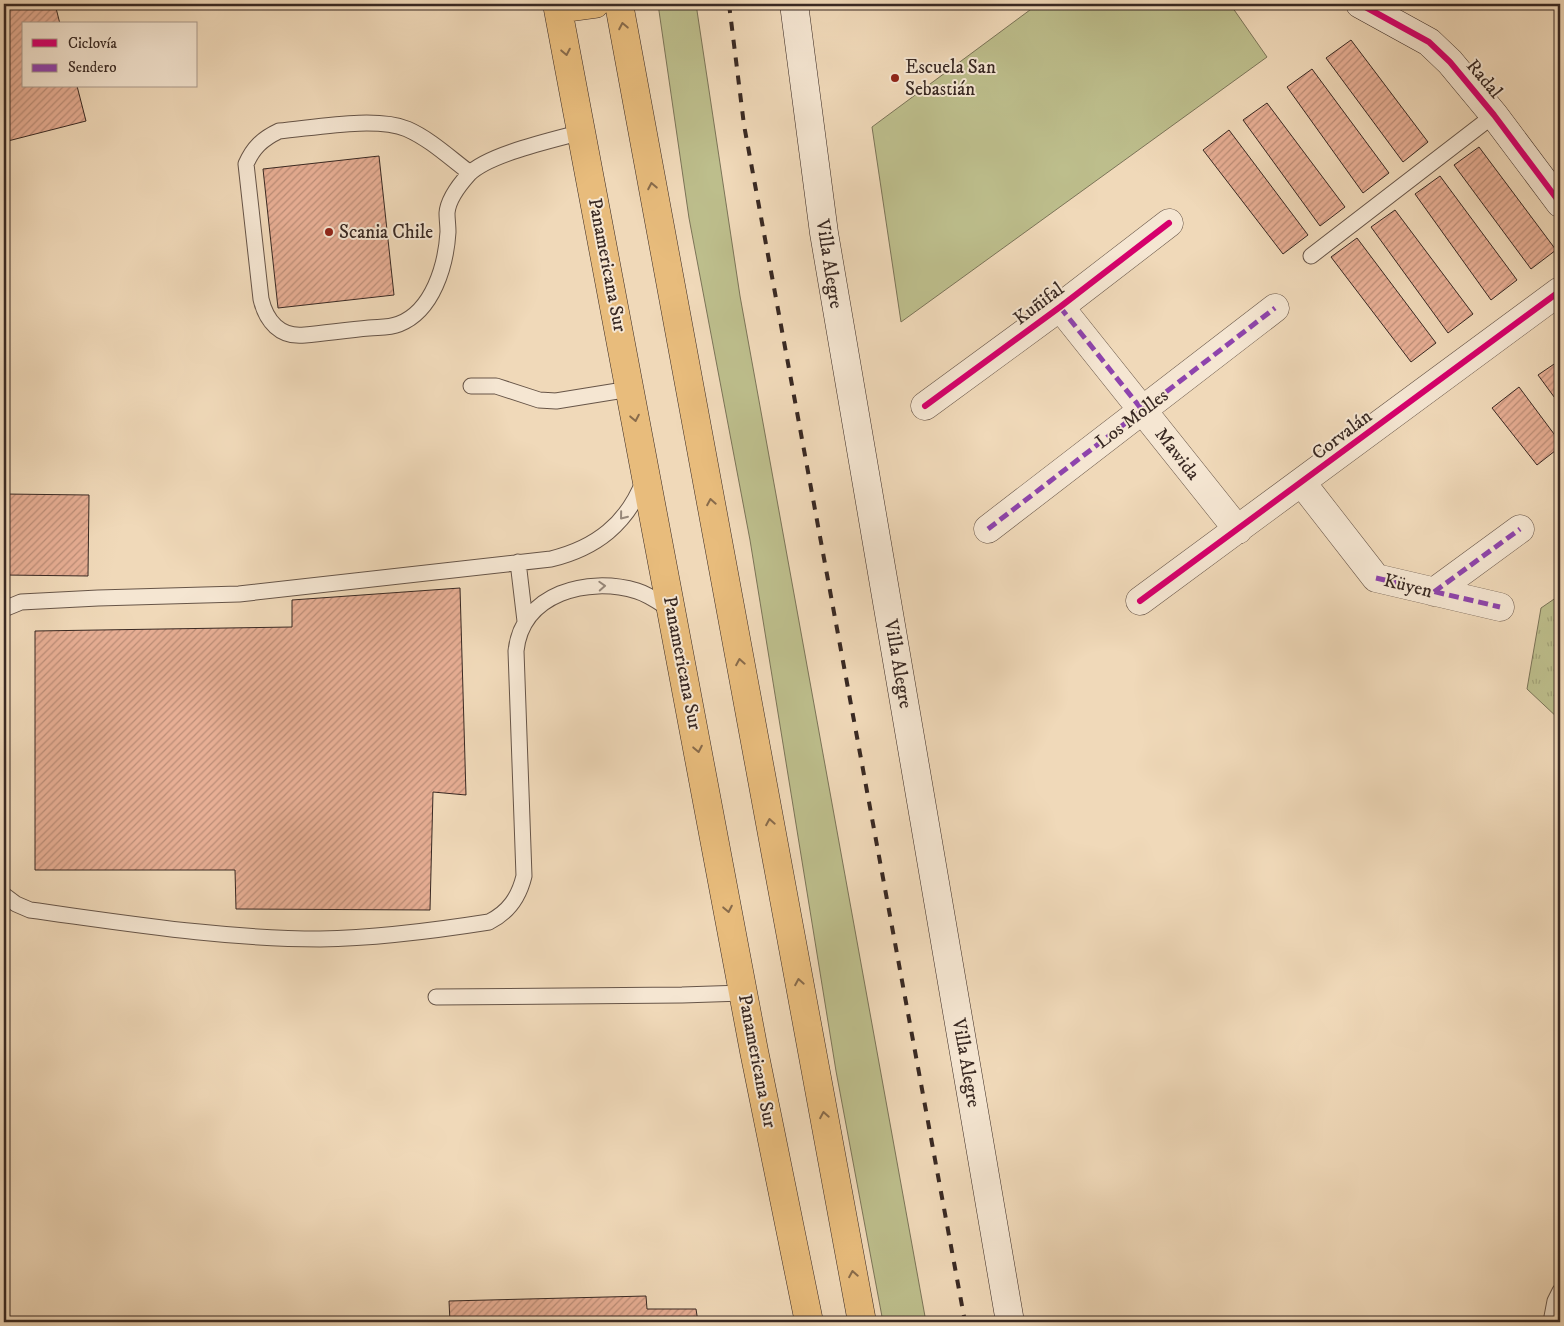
<svg xmlns="http://www.w3.org/2000/svg" width="1564" height="1326" font-family="'IM FELL DW Pica',serif">
<style>
.grass{fill:#bdbe8c;stroke:#7b7458}
.park{fill:url(#park-tufts);stroke:#7b7458}
.building{fill:url(#building-hatch);stroke:#392923}
.lines{fill:none;stroke-linecap:round;stroke-linejoin:round}
.lane-casing{stroke:#675548;stroke-width:17}
.street-casing{stroke:#675548;stroke-width:29}
.secondary-casing{stroke:#392923;stroke-width:29}
.primary-casing{stroke:#392923;stroke-width:29}
.lane{stroke:#f5e6d2;stroke-width:15}
.street{stroke:#f5e6d2;stroke-width:28}
.secondary{stroke:#f5e6d2;stroke-width:28}
.primary{stroke:#e8bc7c;stroke-width:28}
.rail{stroke:#392923;stroke-width:4;stroke-dasharray:9 9;stroke-linecap:butt}
.quiet{stroke:#8e44ad;stroke-width:5;stroke-dasharray:10 5;stroke-linecap:butt}
.cycleway-casing{stroke:#f5e6d2;stroke-width:9}
.cycleway{stroke:#d6006c;stroke-width:6}
.oneway{stroke:#886b4b}
.oneway2{stroke:#97887a}
.poi-dot{fill:#8f2418;stroke:#f5e6d2;stroke-width:2}
.labels{text-anchor:middle;dominant-baseline:central;stroke-width:4;stroke-linejoin:round;paint-order:stroke}
.poi-label{font-size:19px;fill:#392923;stroke:#f5e6d2;text-anchor:start}
.street-label{font-size:19px;fill:#392923;stroke:#f5e6d2}
</style>
<defs>
<pattern id="park-tufts" width="24" height="20" patternUnits="userSpaceOnUse" patternTransform="scale(1.25)"><rect width="24" height="20" fill="#bdbe8c"/><path d="M3 7l-1-3M5 7V3M7 7l1-3M15 17l-1-3M17 17v-4M19 17l1-3" fill="none" stroke="#a3a378"/></pattern>
<pattern id="building-hatch" width="6" height="6" patternUnits="userSpaceOnUse" patternTransform="scale(1.25)"><rect width="6" height="6" fill="#e7ae94"/><path d="M-1 1l2-2M0 6l6-6M5 7l2-2" fill="none" stroke="#bc8e78"/></pattern>
</defs>
<rect width="100%" height="100%" fill="#f0d9b9"/>
<filter id="stains"><feTurbulence type="fractalNoise" baseFrequency=".004" numOctaves="4"/><feColorMatrix values="0 0 0 0 .2 0 0 0 0 .09 0 0 0 0 .02 0 0 0 .5 -.17"/></filter>
<radialGradient id="worn" r=".72"><stop offset=".6" stop-color="#630" stop-opacity="0"/><stop offset="1" stop-color="#630" stop-opacity=".3"/></radialGradient>
<!-- grass -->
<path class="grass" d="M658,4H696L740,296L926,1322H883L836,1071L750,540L689,218Z
M1038,4H1230L1267,57L901,322L872,127Z"/>
<!-- park -->
<path class="park" d="M1560,595V720L1527,689L1541,608Z"/>
<!-- building -->
<path class="building" d="M4,4H55L60,24H24V86H77L86,121L4,142Z
M1351,40L1428,142L1403,162L1326,58Z
M1312,69L1389,173L1363,193L1287,87Z
M1267,103L1345,207L1320,226L1243,120Z
M1229,130L1308,235L1283,254L1203,150Z
M1479,147L1556,250L1531,269L1454,165Z
M379,156L394,295L278,308L263,169Z
M1440,176L1517,280L1491,300L1415,194Z
M1395,210L1473,314L1448,333L1371,227Z
M1357,238L1436,343L1411,362L1331,257Z
M1560,360V405L1538,375Z
M1519,387L1560,442V447L1537,465L1492,408Z
M4,494L89,495L88,576L4,575Z
M460,588L466,795L433,792L430,910L236,909L235,870H35V631L292,627V600Z
M646,1296L647,1309H696L698,1322H450L449,1301Z"/>
<g class="lines">
<!-- lane casing -->
<g class="lane-casing">
<path id="lane" d="M470,173C450,158 430,139 407,129C375,116 314,128 279,131C262,139 253,148 246,164L261,299C266,321 280,338 305,335C326,333 347,330 369,328C379,327 389,328 399,324C433,311 446,265 448,232C448,226 447,219 447,213C448,199 460,184 469,174C489,154 553,140 582,132
M1311,256L1494,115
M471,386H496L539,400L556,401L630,389
M518,562L525,621
M4,609L21,602L98,598L239,594L551,559C596,548 627,524 644,480
M4,895L16,904L30,910C126,923 223,939 320,939C378,938 432,931 489,922C509,912 519,897 524,876L516,651C522,593 588,576 637,591C650,595 660,603 671,610
M436,997L682,995L743,993
M1551,1322L1555,1301L1560,1291"/>
</g>
<!-- street casing -->
<g class="street-casing">
<path id="street" d="M1060,307L1238,530
M925,406L1060,307L1169,223
M1302,483L1376,578L1500,607
M988,529L1275,308
M1434,592L1520,529
M1140,601L1560,291"/>
</g>
<!-- secondary casing -->
<g class="secondary-casing">
<path id="secondary" d="M794,4L824,233L1010,1322
M1360,4L1429,42L1450,62L1494,115L1560,203"/>
</g>
<!-- primary casing -->
<g class="primary-casing">
<path id="primary" d="M557,4L754,1051L809,1322
M619,4L862,1322
M558,9L595,4"/>
</g>
<!-- lane -->
<use href="#lane" class="lane"/>
<!-- street -->
<use href="#street" class="street"/>
<!-- secondary -->
<use href="#secondary" class="secondary"/>
<!-- primary -->
<use href="#primary" class="primary"/>
<!-- rail -->
<path class="rail" d="M729,4L744,125L965,1322"/>
<!-- quiet -->
<path class="quiet" d="M1060,307L1143,411
M988,529L1275,308
M1376,578L1500,607
M1434,592L1520,529"/>
<!-- cycleway casing -->
<g class="cycleway-casing">
<path id="cycleway" d="M1360,4L1429,42L1450,62L1494,115L1560,203
M925,406L1060,307L1169,223
M1140,601L1560,291"/>
</g>
<!-- cycleway -->
<use href="#cycleway" class="cycleway"/>
</g>
<!-- one-way arrows -->
<defs><path id="oneway-chevron" d="M-2-3.5L2.5 0L-2 3.5" fill="none" stroke-width="1.6" stroke-linecap="round" stroke-linejoin="round" transform="scale(1.25)"/></defs>
<g class="oneway">
<use href="#oneway-chevron" transform="translate(623 26) rotate(-101)"/>
<use href="#oneway-chevron" transform="translate(566 52) rotate(79)"/>
<use href="#oneway-chevron" transform="translate(652 186) rotate(-101)"/>
<use href="#oneway-chevron" transform="translate(635 418) rotate(79)"/>
<use href="#oneway-chevron" transform="translate(711 502) rotate(-100)"/>
<use href="#oneway-chevron" transform="translate(740 662) rotate(-100)"/>
<use href="#oneway-chevron" transform="translate(698 749) rotate(79)"/>
<use href="#oneway-chevron" transform="translate(770 822) rotate(-100)"/>
<use href="#oneway-chevron" transform="translate(728 909) rotate(79)"/>
<use href="#oneway-chevron" transform="translate(799 982) rotate(-100)"/>
<use href="#oneway-chevron" transform="translate(824 1115) rotate(-100)"/>
<use href="#oneway-chevron" transform="translate(853 1274) rotate(-100)"/>
</g>
<g class="oneway2">
<use href="#oneway-chevron" transform="translate(623 516) rotate(129)"/>
<use href="#oneway-chevron" transform="translate(602 586) rotate(-3)"/>
</g>
<!-- markers -->
<g class="poi-dot">
<circle cx="895" cy="78" r="5"/>
<circle cx="329" cy="232" r="5"/>
</g>
<g class="labels">
<!-- poi labels -->
<g class="poi-label">
<text x="905" y="67">Escuela San<tspan x="905" dy="22">Sebastián</tspan></text>
<text x="339" y="232">Scania Chile</text>
</g>
<!-- street labels -->
<g class="street-label">
<text transform="translate(1484 79) rotate(50)">Radal</text>
<text transform="translate(829 264) rotate(81)">Villa Alegre</text>
<text transform="translate(607 265) rotate(79)">Panamericana Sur</text>
<text transform="translate(1039 304) rotate(-37)">Kuñifal</text>
<text transform="translate(1132 419) rotate(-37)">Los Molles</text>
<text transform="translate(1342 435) rotate(-37)">Corvalán</text>
<text transform="translate(1177 454) rotate(52)">Mawida</text>
<text transform="translate(1408 586) rotate(14)">Küyen</text>
<text transform="translate(682 663) rotate(79)">Panamericana Sur</text>
<text transform="translate(898 664) rotate(80)">Villa Alegre</text>
<text transform="translate(757 1061) rotate(79)">Panamericana Sur</text>
<text transform="translate(966 1063) rotate(80)">Villa Alegre</text>
</g>
</g>
<!-- margin -->
<rect width="1564" height="1326" fill="none" stroke="#f0d9b9" stroke-width="20"/>
<rect x="5" y="5" width="1554" height="1316" fill="none" stroke="#392923" stroke-width="2.5"/>
<rect x="10" y="10" width="1544" height="1306" fill="none" stroke="#392923"/>
<!-- legend -->
<rect x="22" y="22" width="175" height="65" fill="#f5e6d2" stroke="#aa9a8c"/>
<rect x="32" y="39" width="25" height="8" fill="#d6006c" stroke="#aa9a8c"/>
<text x="68" y="48" font-size="15" fill="#392923">Ciclovía</text>
<rect x="32" y="64" width="25" height="8" fill="#8e44ad" stroke="#aa9a8c"/>
<text x="68" y="72" font-size="15" fill="#392923">Sendero</text>
<rect width="100%" height="100%" filter="url(#stains)"/>
<rect width="100%" height="100%" fill="url(#worn)"/>
</svg>
